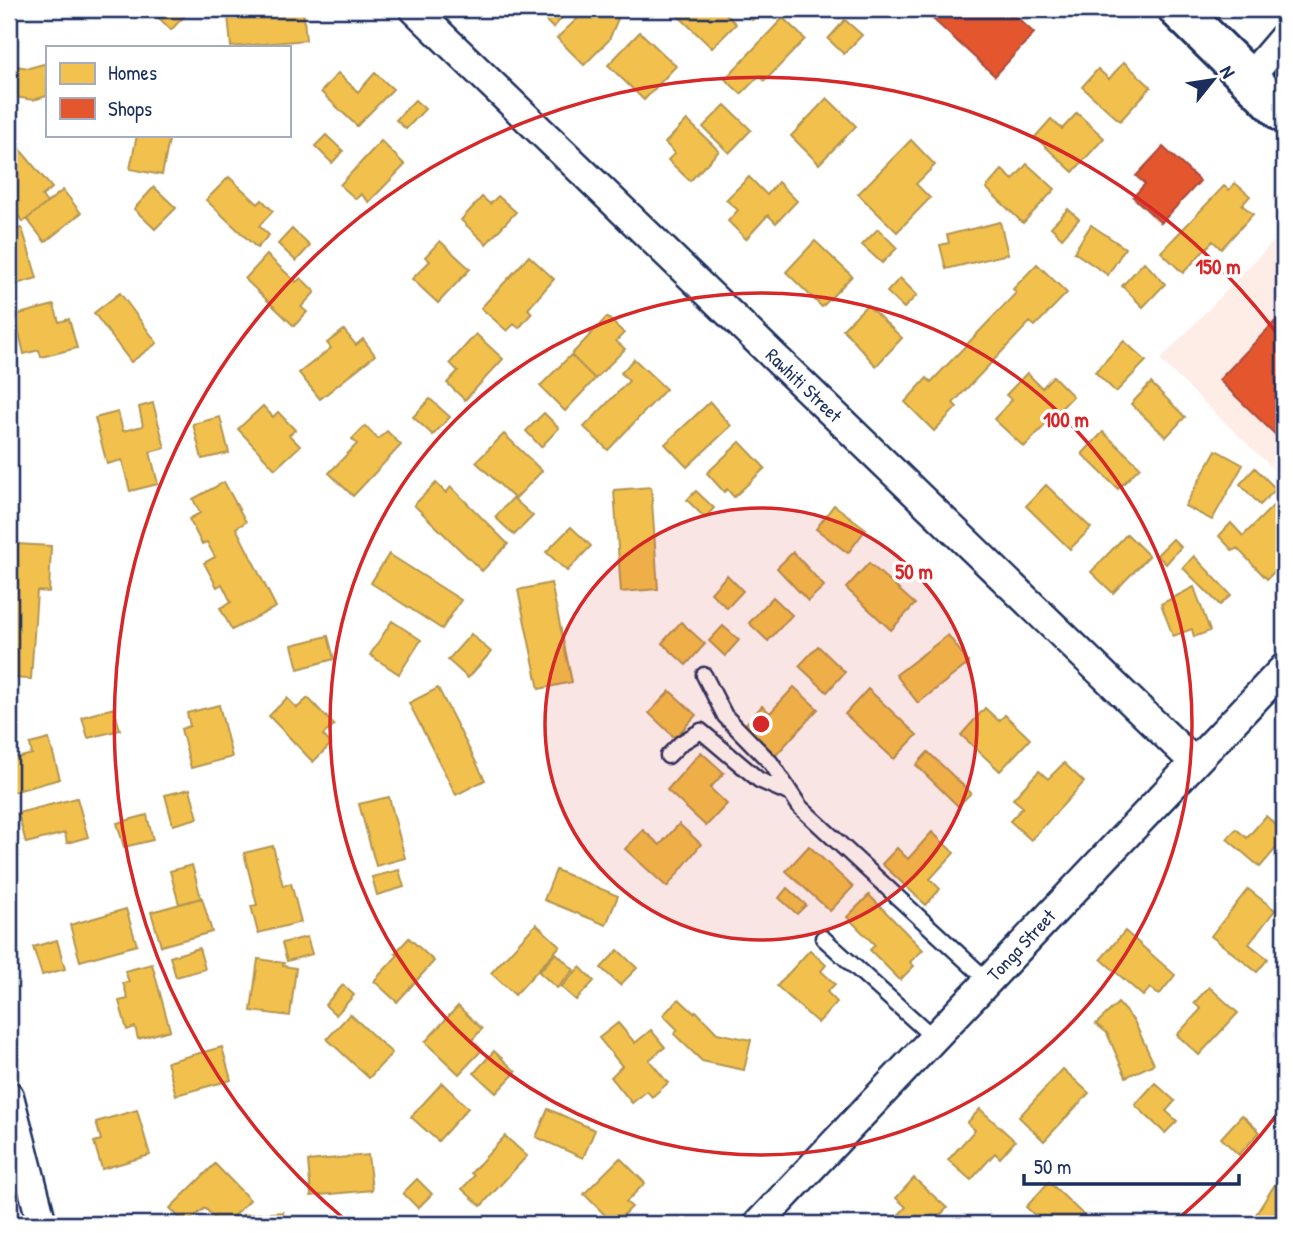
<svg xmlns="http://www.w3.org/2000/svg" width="1293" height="1233" font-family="'Patrick Hand',sans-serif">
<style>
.built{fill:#feede7}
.homes{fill:#f2c14e;stroke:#b29553;stroke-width:2}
.shops{fill:#e4572e;stroke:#a84b3c;stroke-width:2}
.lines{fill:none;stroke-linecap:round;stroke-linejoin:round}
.service-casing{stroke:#1b2f5e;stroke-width:19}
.minor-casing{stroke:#1b2f5e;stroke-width:33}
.secondary-casing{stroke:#1b2f5e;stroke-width:44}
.service{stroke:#fff;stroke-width:14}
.minor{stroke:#fff;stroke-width:28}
.secondary{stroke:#fff;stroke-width:38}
.ring{fill:none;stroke:#d62828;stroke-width:3.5}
.labels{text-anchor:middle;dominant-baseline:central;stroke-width:7;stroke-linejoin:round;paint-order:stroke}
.street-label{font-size:19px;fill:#1b2f5e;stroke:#fff}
.centre{fill:#d62828;stroke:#fff;stroke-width:3.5}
.ring-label{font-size:21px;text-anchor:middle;font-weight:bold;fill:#d62828;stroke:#fff;stroke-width:7;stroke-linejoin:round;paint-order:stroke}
</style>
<rect width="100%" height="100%" fill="#fff"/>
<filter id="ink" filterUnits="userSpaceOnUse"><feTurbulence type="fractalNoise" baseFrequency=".0143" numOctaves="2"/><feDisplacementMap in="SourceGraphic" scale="14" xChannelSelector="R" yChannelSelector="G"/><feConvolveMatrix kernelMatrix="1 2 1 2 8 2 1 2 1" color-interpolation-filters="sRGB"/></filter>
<g filter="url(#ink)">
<!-- built -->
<path class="built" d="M1284,230V479L1160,360Z"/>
<!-- homes -->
<path class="homes" d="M159,9H191L171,30L155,14Z
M303,9L306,40L231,47L228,15Z
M534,9H570L553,28Z
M582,9H622L609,40L584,65L557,38L578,18Z
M671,9H721L736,24L712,48Z
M741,9H763L752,20Z
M783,18L805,39L765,81L759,76L741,94L725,79Z
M845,20L862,35L844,54L828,39Z
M640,32L676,66L644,100L608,65Z
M1124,62L1151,87L1120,121L1082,87L1098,69L1109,79Z
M47,63V96L33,100L9,96V65L29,68Z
M338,73L358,92L375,73L393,89L357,126L321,92Z
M827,98L856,126L819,164L791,136Z
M415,100L425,109L406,129L396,120Z
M725,105L751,130L729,153L703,127Z
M1077,113L1104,138L1073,172L1035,137L1051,119L1062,129Z
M687,120L719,151L690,181L668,160L675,153L665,143Z
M137,135H170L162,175L130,169Z
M326,135L343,151L332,163L315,146Z
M911,140L935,165L916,184L930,198L897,232L858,194Z
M381,141L405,165L369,202L361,194L356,199L340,185Z
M18,147L52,188L42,196L47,203L23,222L9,205V154Z
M1027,164L1055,189L1023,223L986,188L1002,170L1013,180Z
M229,177L258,204L262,200L273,211L259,226L269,235L257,248L206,200Z
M749,177L767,195L778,182L797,201L776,223L768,215L746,239L728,221L738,210L726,200Z
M1235,183L1250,196L1242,205L1253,214L1221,249L1213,241L1183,273L1161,252L1224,186L1229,190Z
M154,187L176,208L155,229L134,209Z
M63,190L81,213L45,242L27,219Z
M498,196L516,212L486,244L461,220L482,197L490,204Z
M1068,209L1079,219L1062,238L1051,227Z
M1000,222L1008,254L946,269L940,245L949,243L947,235Z
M1091,225L1125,248L1108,275L1074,252Z
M22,228L37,278L10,286L9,231Z
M292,229L310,246L296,261L278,244Z
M878,229L897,248L882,263L862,245Z
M440,241L470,269L438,303L412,279L430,261L425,257Z
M815,241L852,276L822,307L786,272Z
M267,255L296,282L301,278L315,292L301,307L307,312L294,326L245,279Z
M529,256L554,279L528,309L532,313L519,328L514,324L507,331L481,308Z
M1144,262L1165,284L1143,307L1122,286Z
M1037,264L1067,293L1035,326L1030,322L953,403L957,407L934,431L905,402L927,378L931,382L1016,293L1013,289Z
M900,278L917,295L904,308L887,292Z
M120,293L157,343L131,362L94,313Z
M54,305L59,322L69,319L77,348L41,357L39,350L24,354L15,315Z
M867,305L902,338L876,366L843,329Z
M607,317L624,333L616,341L625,349L595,379L571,355Z
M344,330L356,345L363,339L375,355L320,399L299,373L331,348L327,343Z
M476,334L503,359L465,400L447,383L458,371L450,363Z
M1124,341L1146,361L1116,392L1095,372Z
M571,355L595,379L565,411L540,386Z
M634,359L666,389L608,450L584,427L629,381L621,373Z
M1027,373L1042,388L1053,376L1073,396L1024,447L994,419L1012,400L1006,395Z
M1151,383L1185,417L1166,437L1131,404Z
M430,399L450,417L433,435L413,417Z
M710,402L731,426L687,467L665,444Z
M153,403L165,448L150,452L158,484L130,491L122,460L107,464L95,418L118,412L123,431L143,426L139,407Z
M263,406L273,417L278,412L295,430L289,435L300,446L275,469L238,429Z
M544,413L559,428L541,447L526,431Z
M220,417L229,453L202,459L193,424Z
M365,426L378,439L387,431L401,445L353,496L329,473L357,444L352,439Z
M1103,432L1140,467L1118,489L1082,454Z
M504,434L542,471L515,499L476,462Z
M740,442L765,468L734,497L727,489L724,492L707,473Z
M1216,450L1243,465L1212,520L1185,506Z
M1255,468L1276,489L1260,505L1240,484Z
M224,482L246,522L236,528L276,607L232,630L220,608L231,602L222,584L217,587L204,563L215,557L207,542L202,544L189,519L200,513L193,499Z
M436,483L446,493L451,487L508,544L482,571L414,505Z
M1046,485L1091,528L1070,549L1026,506Z
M651,487L658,589L621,592L614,490Z
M696,491L714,508L705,518L687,500Z
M513,498L533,516L514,535L495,517Z
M834,505L866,529L848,553L816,529Z
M1273,506L1284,517V549L1280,553L1284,562L1267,579L1237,548L1233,551L1219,536L1231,523L1243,536Z
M571,527L591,546L567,571L546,552Z
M1127,534L1149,556L1113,593L1091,572Z
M1173,539L1181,547L1166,564L1157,555Z
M16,544L51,546L49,592L37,591L31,679L9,678V560H15Z
M793,552L824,586L808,601L777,568Z
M389,554L461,600L442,629L371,583Z
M1194,556L1231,595L1220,605L1183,568Z
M869,563L915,604L891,630L846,588Z
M727,575L743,591L727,608L711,593Z
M551,583L572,682L539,689L518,590Z
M1194,587L1210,631L1194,637L1192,629L1173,636L1161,604Z
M773,597L792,615L768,641L749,623Z
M392,621L421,640L399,674L370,655Z
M681,622L705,644L686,665L662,643Z
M723,626L739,640L725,656L709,641Z
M471,634L491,652L468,678L448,660Z
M948,635L969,663L918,703L896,675Z
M328,636L334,659L298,669L292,645Z
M818,646L845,672L827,692L799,666Z
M794,687L818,709L776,755L744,726L762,706L770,713Z
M438,688L485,780L456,795L409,703Z
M868,689L917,735L894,759L845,714Z
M670,691L696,715L675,738L649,713Z
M287,698L297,708L308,698L334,725L323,735L331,744L313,762L269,716Z
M219,705L232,757L191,768L181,729L190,726L187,713Z
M114,708L120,730L88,738L82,717Z
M985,708L999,721L1005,715L1030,739L1000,771L961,735Z
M49,739L60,779L9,793V760L32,754L30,744Z
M701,752L724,773L710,788L727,804L706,826L667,790Z
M928,752L971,793L958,806L916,765Z
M1064,763L1084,782L1031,840L1010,821L1023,807L1013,799L1039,771L1048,779Z
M190,789L198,818L173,825L165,795Z
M389,797L405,858L376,866L359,804Z
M77,798L88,837L67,843L65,833L26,843L18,813Z
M147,815L153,840L124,847L117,823Z
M1266,816L1284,832V839L1260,867L1227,839L1236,829L1247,838Z
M679,824L701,844L667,887L625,849L643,830L660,845Z
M932,832L954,853L930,879L940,889L926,905L882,864L897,848L908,859Z
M273,846L283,886L291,883L301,922L258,933L251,906L257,905L244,853Z
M809,846L853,887L830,911L786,871Z
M192,865L201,898L179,904L170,871Z
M399,870L404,887L377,895L372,877Z
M556,870L618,896L606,925L544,900Z
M787,888L806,905L797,914L779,898Z
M1248,889L1275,910L1249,944L1268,959L1257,972L1211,936Z
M869,895L923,950L910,962L914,966L900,980L870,950L875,945L847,917Z
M202,898L212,932L161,946L151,912Z
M126,909L137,945L80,961L70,925Z
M536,924L560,946L515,995L491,973Z
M1125,931L1175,975L1159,995L1150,988L1143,996L1101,959Z
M307,937L312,954L287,961L282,943Z
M409,938L434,961L397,1002L374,981L398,955L395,953Z
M57,940L65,969L42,975L33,947Z
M199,948L205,969L176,977L170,957Z
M618,950L637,968L620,985L601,968Z
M810,950L826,965L821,971L835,984L827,992L837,1002L818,1023L777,986Z
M556,953L574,970L557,988L539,972Z
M258,959L284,963L283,966L296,968L290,1016L251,1011Z
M152,964L170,1030L138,1039L135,1027L127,1030L119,1001L128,999L123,983L129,982L125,971Z
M580,967L594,981L576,1000L561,987Z
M343,985L354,995L336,1015L325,1005Z
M1209,987L1238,1013L1199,1055L1177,1035L1201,1009L1194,1003Z
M679,999L694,1013L696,1011L717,1033L751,1040L744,1070L702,1061L674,1034L678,1030L663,1015Z
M1118,1003L1134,1021L1154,1064L1126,1077L1107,1033L1096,1024Z
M458,1006L482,1029L472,1040L482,1050L459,1074L425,1042Z
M350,1014L392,1053L369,1078L327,1039Z
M618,1023L635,1043L651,1030L665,1047L649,1060L668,1083L652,1097L647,1091L632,1103L611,1077L622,1066L599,1038Z
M222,1047L231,1080L176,1095L167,1062Z
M494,1051L516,1072L496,1093L474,1073Z
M1063,1069L1089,1093L1044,1141L1019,1117Z
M442,1083L468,1108L438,1141L411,1117Z
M1155,1083L1175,1101L1166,1111L1177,1121L1165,1133L1135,1105Z
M548,1109L595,1130L583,1158L536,1137Z
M980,1109L1015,1141L1000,1158L995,1153L971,1180L948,1160L975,1130L967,1123Z
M137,1110L150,1155L102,1169L94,1142L101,1140L96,1122Z
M1242,1115L1260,1132L1239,1155L1221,1138Z
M505,1136L527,1156L481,1206L462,1189L474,1176L471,1173Z
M368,1155L372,1190L311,1196L308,1161Z
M620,1158L645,1183L626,1202L632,1207L614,1224L584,1194Z
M215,1164L250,1200L225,1224H220L205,1208L185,1224L170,1208Z
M914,1178L947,1208L932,1224H890L906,1207L896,1198Z
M417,1179L432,1194L418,1208L403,1193Z
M1277,1181L1284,1185V1224H1269L1255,1216Z
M1049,1182L1093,1224H1044L1026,1207Z
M283,1212L284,1224H243V1215Z"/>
<!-- shops -->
<path class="shops" d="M922,9H1008L1034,33L995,76Z
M1163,147L1200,181L1161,223L1133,197L1145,184L1136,176Z
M1284,312V443L1219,380Z"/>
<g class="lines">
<!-- service casing -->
<g class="service-casing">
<path id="service" d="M704,675L725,716L771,763L800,807L988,981
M668,756L681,743L701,731L759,780L791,794
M823,938L934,1038"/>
</g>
<!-- minor casing -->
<g class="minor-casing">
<path id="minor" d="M414,9L1194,762
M1249,78L1284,37
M9,1096L42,1224
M758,1224L1284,668"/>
</g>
<!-- secondary casing -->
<g class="secondary-casing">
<path id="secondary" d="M1178,9L1284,113"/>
</g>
<!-- service -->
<use href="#service" class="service"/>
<!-- minor -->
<use href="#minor" class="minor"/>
<!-- secondary -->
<use href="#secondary" class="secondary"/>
</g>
</g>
<!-- distance rings -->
<circle cx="761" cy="724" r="216" fill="#d62828" fill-opacity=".12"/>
<g class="ring">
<circle cx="761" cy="724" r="216"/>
<circle cx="761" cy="724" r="431"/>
<path d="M1281 1109A647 647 0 0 1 1173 1223M349 1223A647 647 0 1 1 1281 339"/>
</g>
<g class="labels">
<!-- street labels -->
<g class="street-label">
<text transform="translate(804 385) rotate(44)">Rawhiti Street</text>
<text transform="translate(1021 945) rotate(-47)">Tonga Street</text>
</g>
</g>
<circle cx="761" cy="724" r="10" class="centre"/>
<g class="ring-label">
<text x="1218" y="274">150 m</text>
<text x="1066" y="427">100 m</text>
<text x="914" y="579">50 m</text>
</g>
<!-- margin -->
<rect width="1293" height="1233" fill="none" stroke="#fff" stroke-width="35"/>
<rect x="18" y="18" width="1258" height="1198" fill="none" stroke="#1b2f5e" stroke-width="2.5" filter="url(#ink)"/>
<!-- legend -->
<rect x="46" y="46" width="245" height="91" fill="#ffffff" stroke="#a4acbf" stroke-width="2"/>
<rect x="60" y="63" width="35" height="21" fill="#f2c14e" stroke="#a4acbf" stroke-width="2"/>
<text x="108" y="80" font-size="21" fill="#1b2f5e">Homes</text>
<rect x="60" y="98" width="35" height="21" fill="#e4572e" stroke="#a4acbf" stroke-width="2"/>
<text x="108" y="116" font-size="21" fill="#1b2f5e">Shops</text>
<!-- north arrow -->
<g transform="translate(1213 80) rotate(60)" stroke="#ffffff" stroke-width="5" paint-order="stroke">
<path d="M0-5L12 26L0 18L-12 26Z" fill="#1b2f5e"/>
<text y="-10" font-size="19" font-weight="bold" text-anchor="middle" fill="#1b2f5e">N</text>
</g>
<!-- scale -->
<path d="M1024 1174v10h215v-10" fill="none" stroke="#1b2f5e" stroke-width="3.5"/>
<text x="1034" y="1174" font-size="21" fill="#1b2f5e" stroke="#ffffff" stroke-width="5" paint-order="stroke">50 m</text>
</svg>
